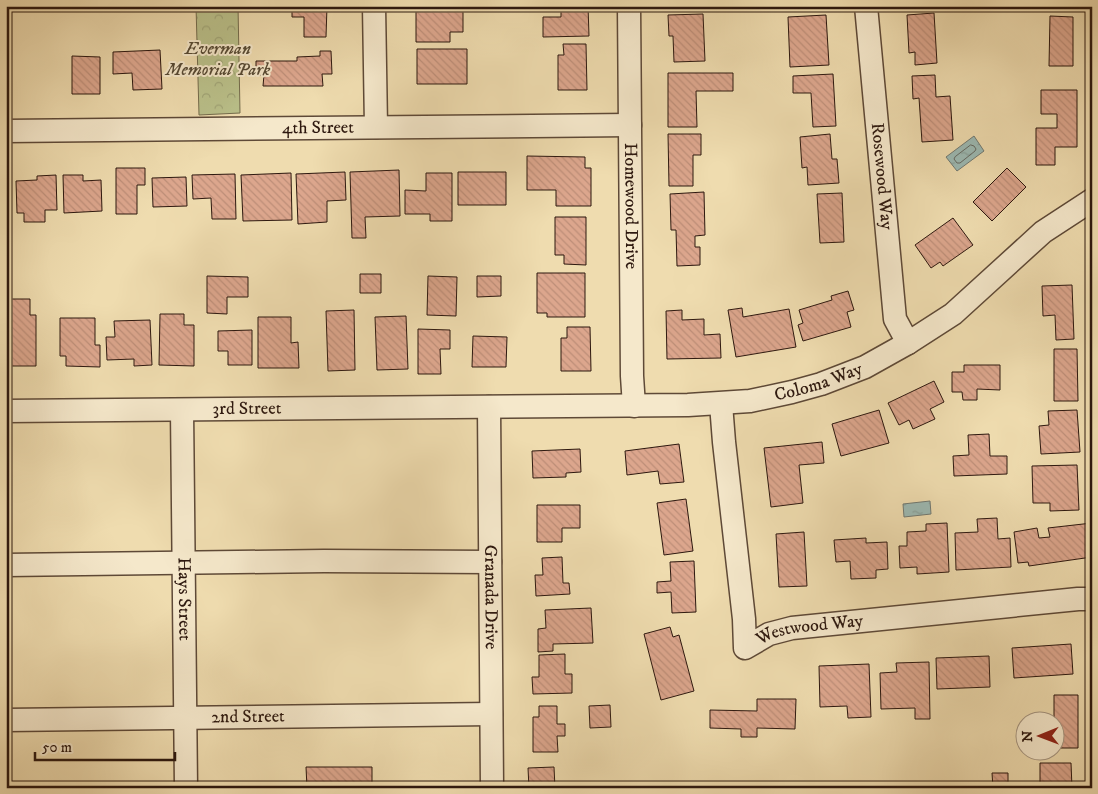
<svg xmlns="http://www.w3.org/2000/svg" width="1098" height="794" font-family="'IM FELL DW Pica',serif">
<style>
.park{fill:url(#park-crowns);stroke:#746c4c}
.water{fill:url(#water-ripples);stroke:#707972}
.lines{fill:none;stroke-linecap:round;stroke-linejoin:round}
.shore{stroke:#646962;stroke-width:1}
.building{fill:url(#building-back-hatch);stroke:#2d180f}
.minor-casing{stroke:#5e4937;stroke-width:25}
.minor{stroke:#f5e8cb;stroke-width:22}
.labels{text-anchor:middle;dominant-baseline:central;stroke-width:4;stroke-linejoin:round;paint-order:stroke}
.park-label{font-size:18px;font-style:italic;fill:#574a34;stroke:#f5e8cb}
.street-label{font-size:18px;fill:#2d180f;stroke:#f5e8cb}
</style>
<defs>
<pattern id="park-crowns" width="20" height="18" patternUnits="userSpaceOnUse" patternTransform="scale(1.25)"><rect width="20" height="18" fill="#bac08a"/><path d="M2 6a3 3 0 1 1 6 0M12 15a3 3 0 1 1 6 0" fill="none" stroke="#a0a476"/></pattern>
<pattern id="water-ripples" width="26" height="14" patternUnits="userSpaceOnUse" patternTransform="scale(1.25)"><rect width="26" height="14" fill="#9cbab4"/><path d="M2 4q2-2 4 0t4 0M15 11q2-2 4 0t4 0" fill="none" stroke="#879f9a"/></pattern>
<pattern id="building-back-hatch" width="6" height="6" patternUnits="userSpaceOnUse" patternTransform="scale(1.25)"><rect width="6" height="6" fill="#dca68d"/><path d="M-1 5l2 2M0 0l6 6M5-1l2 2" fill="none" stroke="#bd8e78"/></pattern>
</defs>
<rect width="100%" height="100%" fill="#efdcaf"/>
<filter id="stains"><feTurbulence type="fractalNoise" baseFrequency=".004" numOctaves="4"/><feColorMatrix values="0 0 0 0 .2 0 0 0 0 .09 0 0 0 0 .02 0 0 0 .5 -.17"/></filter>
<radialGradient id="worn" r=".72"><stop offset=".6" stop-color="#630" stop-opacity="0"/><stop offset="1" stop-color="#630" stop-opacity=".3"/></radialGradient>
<!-- park -->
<path class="park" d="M196,6H238L240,113L199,115Z"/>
<!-- water -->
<path class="water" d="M974,136L984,151L957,171L946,157Z
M930,501L931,514L904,517L903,504Z"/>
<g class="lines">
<!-- shore -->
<path class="shore" d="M971,145L974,146L976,149L975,151L960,163H957L954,159L955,157Z"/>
</g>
<!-- building -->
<path class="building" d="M292,6H327L326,37H304V17H292Z
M416,6H463V32H450V42H416Z
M561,6H588L589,36L543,37V17H561Z
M934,13L937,63L915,65V52L909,53L907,15Z
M703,14L705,61L674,62L673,36H669L668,15Z
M826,15L829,65L790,67L788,17Z
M1050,16L1073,17V66H1049Z
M563,44H586L587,90H558V55H564Z
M417,49H467V84H417Z
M160,50L162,89L133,90L132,73L113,74V52Z
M320,51H331L332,74H322L323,86H263L264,75H256V61H297V57L320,56Z
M72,56L100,57V94H72Z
M668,73H733V91H696L697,127H668Z
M833,74L836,126L813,127L811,93H793V76Z
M935,75L936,97L950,96L953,140L922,142L919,98L913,99L912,76Z
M1041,90H1077V147H1055V165H1036V128H1057V114H1041Z
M668,134H701V155H693V186H669Z
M830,134L832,159H837L839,183L808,185L807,167L802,168L800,137Z
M527,156L585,157V168H591V206H556V190H527Z
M116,168H145V185H137V214H116Z
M1007,168L1026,187L992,221L973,202Z
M399,170L400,216L365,217L366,238H352L350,172Z
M345,172L346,200L327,201V222L298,224L296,174Z
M458,172H506V205H458Z
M291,173L292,220L243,221L241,175Z
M426,173H452V221H430V214H405V190L426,191Z
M235,174L236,219H212L211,198L193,199L192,175Z
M6,175H10V212H6Z
M56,175L57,210H45V222H24V213H17L16,181L37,180V176Z
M63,175H83V181L101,180L102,211L64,213Z
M186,177L187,206L153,207L152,178Z
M704,192L705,235L695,236V247H700V265L677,266L676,230H671L670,194Z
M842,193L844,242L820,243L817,194Z
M555,217H586V265L564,264V255H555Z
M953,218L973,245L943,266L940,262L931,268L915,245Z
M537,273H585V317H547V313H537Z
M360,274H381V293H360Z
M207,276L248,277V297H227V314L207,313Z
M428,276L457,277L456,316L427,315Z
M477,276H501V296L477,297Z
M1072,285L1074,339L1056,340L1055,315L1043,316L1042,286Z
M848,291L854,310L847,312L851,327L803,341L798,325L803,323L799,310L832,300L831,296Z
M7,299H30V315H36V366H8Z
M742,308L743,317L789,309L796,347L736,357L728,310Z
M354,310L355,370L328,371L326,311Z
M682,310V320L704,319V335L720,334L721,358L667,359L666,311Z
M160,314H184V325H194V366L159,365Z
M406,316L408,369L377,370L375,317Z
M258,317H291V343L298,342L299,368H258Z
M60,318H95V345H100V367L66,366V356H60Z
M150,320L152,365L134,366V359L107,360L106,337H115L114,321Z
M567,327H590L591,371H561V338H567Z
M418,329L450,330V349H440L441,374H418Z
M252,330V365H228V351H218V331Z
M473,336L507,337L506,367H472Z
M1054,349H1077L1078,401H1054Z
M964,365H1000V390L977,389V400H963L962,392H952V372H964Z
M934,381L944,402L930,409L935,419L913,429L909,420L899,425L888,403Z
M879,410L889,443L841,456L832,424Z
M1077,410L1080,452L1041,454L1039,426L1049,425L1048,411Z
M989,434L990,456H1007V474L954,476L953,456L969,455L968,435Z
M822,442L824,463L799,465L803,503L771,507L764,448Z
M679,444L684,482L660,484L658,471L627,475L625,451Z
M580,449L581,472L566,473V477L533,478L532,451Z
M1077,465L1079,510L1050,511V503H1033L1032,466Z
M686,499L693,551L664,555L657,503Z
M537,505H580V528H562V542H537Z
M997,518L998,539L1010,538L1011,567L956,570L955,533L978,532L977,519Z
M947,523L949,572L917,574V567L900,568L899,546H907V532L926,531V524Z
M1092,523V557L1029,566L1028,562L1018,563L1014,532L1037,528L1039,538L1050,537L1048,528Z
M804,532L807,586L779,587L776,534Z
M866,538V543L887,542L888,569L876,570V578L851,579L850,561L836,562L834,540Z
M562,557L563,583H569L570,594L536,596L535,575H543L542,558Z
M694,561L696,612L672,613L671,592L657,593V582L671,581L670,562Z
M591,608L593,643L553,644V651L538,652V629L546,628L545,610Z
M670,627L673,637L679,635L694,691L661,700L644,634Z
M1071,644L1073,674L1014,678L1012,648Z
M565,654V674H572V693L533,694L532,677H539V655Z
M989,656L990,687L937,689L936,658Z
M929,662L930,719H915V708L881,709L880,673L897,672L896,663Z
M869,664L871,717L848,718L847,706L820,707L819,666Z
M1054,695H1078V748H1056V722H1034V718H1054Z
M757,699H796L795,729L757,728V737H741V729L710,728V710L757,711Z
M610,705L611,727L590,728L589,706Z
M539,706H557V724H565V736H557L558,752H533V717H539Z
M1040,763H1071L1072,788H1040Z
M306,767H372V788H307Z
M554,767L555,788H529L528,768Z
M992,773H1008V788H993Z
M715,783H729V788H715Z
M943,784V788H909V785Z
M225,786H290V788H225Z"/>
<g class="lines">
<!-- minor casing -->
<g class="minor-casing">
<g id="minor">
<path d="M374,6L376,127"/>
<path id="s1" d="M629,6L632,376L634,406"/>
<path id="s2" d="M866,6L895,319L908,343"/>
<path id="s3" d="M6,131L630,125"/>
<path id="s4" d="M721,404L724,442L744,619L745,648L769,634L792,628L1078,599H1092"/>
<path id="s5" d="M489,407L492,788"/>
<path id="s6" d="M182,410L186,788"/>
<path id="s7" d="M6,411L688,405L750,401L792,392L821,384L865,367L908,343L953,314L1043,232L1092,200"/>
<path d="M6,565L324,561L490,562"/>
<path id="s8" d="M6,720L491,714"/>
</g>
</g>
<!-- minor -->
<use href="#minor" class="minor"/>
</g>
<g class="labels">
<!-- park labels -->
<g class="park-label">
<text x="218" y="49">Everman<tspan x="218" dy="21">Memorial Park</tspan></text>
</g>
<!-- street labels -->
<g class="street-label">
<text stroke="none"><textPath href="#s3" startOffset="312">4th Street</textPath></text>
<text stroke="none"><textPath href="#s2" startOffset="171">Rosewood Way</textPath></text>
<text stroke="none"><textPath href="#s1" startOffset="200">Homewood Drive</textPath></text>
<text stroke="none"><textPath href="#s7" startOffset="815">Coloma Way</textPath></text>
<text stroke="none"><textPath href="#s7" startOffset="241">3rd Street</textPath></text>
<text stroke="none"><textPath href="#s5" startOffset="190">Granada Drive</textPath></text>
<text stroke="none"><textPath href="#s6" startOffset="189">Hays Street</textPath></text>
<text stroke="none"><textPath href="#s4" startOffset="314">Westwood Way</textPath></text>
<text stroke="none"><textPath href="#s8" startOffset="242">2nd Street</textPath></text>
</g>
</g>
<!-- margin -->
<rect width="1098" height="794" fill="none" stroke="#efdcaf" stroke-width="25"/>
<rect x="8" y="8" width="1083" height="779" fill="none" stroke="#2d180f" stroke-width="2.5"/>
<rect x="12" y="12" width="1073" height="769" fill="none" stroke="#2d180f"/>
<!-- north arrow -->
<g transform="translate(1040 736) rotate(269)"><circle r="24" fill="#f5e8cb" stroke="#a59580"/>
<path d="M0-4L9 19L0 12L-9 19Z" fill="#8f2418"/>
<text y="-8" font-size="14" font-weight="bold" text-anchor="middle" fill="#2d180f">N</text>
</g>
<!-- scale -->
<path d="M35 752v8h140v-8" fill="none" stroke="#2d180f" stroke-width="2.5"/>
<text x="42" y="752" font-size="15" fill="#2d180f" stroke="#f5e8cb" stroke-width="4" paint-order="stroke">50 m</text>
<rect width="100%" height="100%" filter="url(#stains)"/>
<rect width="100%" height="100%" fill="url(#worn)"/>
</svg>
